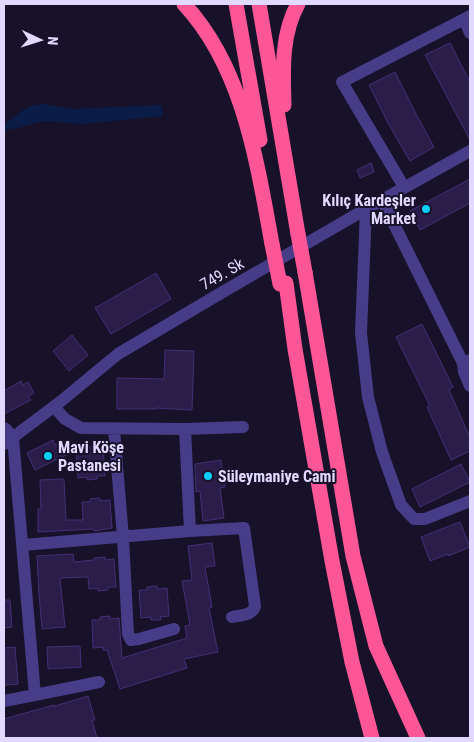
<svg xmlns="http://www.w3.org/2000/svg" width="474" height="742" font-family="'Roboto Condensed',sans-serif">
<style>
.water{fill:#0b1c47}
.building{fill:#2a1d4a;stroke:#432f75}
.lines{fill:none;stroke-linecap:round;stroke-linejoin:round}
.minor{stroke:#463c87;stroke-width:12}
.highway{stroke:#fd5697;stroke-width:15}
.highway-bridge{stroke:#fd5697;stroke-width:15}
.poi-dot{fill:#08cefc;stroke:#171129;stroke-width:2}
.labels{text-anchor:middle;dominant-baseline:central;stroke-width:4;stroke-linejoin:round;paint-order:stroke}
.poi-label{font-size:16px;font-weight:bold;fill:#e1d9ff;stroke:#171129;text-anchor:start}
.street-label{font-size:16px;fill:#e1d9ff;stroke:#171129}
</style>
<rect width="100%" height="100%" fill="#171129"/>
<!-- water -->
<path class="water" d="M44,104L72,109L161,105L163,116L83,124L44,121L18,128L4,130V125L23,110L33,105Z"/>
<!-- building -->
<path class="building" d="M450,43L470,82V140L425,55Z
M395,72L416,114L434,147L410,161L388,123L369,85Z
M371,163L374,172L360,178L357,170Z
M470,179V203L420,230L410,211Z
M156,273L171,299L111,334L95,308Z
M422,324L453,387L449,390L470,438V451L451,460L427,407L430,406L396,337Z
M72,335L88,355L69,371L53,351Z
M165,350L194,351L192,410L156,408V409H117V378L164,379Z
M21,381L23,385L28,382L34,393L28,396L31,400L4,414V391Z
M53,440L55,445L62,442L68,454L35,470L27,453Z
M94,446V449L103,448L105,476H97V479L87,480V477L78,478L76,450H84V447Z
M221,460L225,487L220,488L224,518L203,521L200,491L196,492L195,464Z
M461,464L470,482L420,507L412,489Z
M64,479L66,520H83L82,502H90V499L100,498V501L110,500L112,528L94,531L93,529L38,532V509H41L40,480Z
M460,522L470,547L448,556V554L430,561L421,537Z
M212,543L215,566L205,567L212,607L209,608L218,652L184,659L187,668L120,689L107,650H103V647L93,648L92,620H100V617L110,616V619L119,618L122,658L187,638L185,626L190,625L182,581L192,580L188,546Z
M73,554L74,562L94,560V558L105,557V560L114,559L116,587H108V590L98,591V588L89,589L88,577L60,578L65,627L42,629L39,594L37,556Z
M157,586V589L167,588L169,616L160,617L161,620H151V617L141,618L139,590H147V587Z
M4,600H10L12,627L4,628Z
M80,646L81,667L48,669L47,647Z
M15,647L18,684L4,685V648Z
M88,696L95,720H92L97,738H4V719L54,705L55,706Z"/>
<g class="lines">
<!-- minor -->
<path class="minor" d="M464,19L470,33
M404,187L342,82L470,16
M382,200L463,363
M366,209L361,333L368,397L382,452L401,505L414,519H425L470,501
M470,360L463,363L464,372L470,386
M54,407L65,419L81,428L185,429L243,427
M4,428L6,429L13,438L35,695L4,701
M114,429L123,537L128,634L131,640L139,639L174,629
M185,429L190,531
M4,444L60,402L118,354L221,293L366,209L470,151
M23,545L190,531L244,528L255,606C252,616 241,615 232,617
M35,695L99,682"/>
<!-- highway -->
<path class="highway" d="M184,4C243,67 257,162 272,244
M236,4L260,140
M259,4L298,234
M284,105C283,71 281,34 298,4
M305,272L353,556L376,646L418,738
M286,283L295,349L332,561L352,662L372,738"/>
<!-- highway-bridge -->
<path class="highway-bridge" d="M298,234L305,272
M272,244L280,284"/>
</g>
<!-- markers -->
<g class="poi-dot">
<circle cx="426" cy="209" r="5"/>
<circle cx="48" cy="456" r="5"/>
<circle cx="208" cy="476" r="5"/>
</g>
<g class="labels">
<!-- poi labels -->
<g class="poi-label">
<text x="416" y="200" text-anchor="end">Kılıç Kardeşler<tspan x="416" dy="18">Market</tspan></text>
<text x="58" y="447">Mavi Köşe<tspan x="58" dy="18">Pastanesi</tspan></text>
<text x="218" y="476">Süleymaniye Cami</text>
</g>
<!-- street labels -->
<g class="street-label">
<text transform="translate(222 274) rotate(-30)">749. Sk</text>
</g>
</g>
<!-- border -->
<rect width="474" height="742" fill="none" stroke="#e1d9ff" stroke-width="10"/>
<!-- north arrow -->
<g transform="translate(40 40) rotate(94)" stroke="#171129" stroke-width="4" paint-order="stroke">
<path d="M0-4L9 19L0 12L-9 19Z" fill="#e1d9ff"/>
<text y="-8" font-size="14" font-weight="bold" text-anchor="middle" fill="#e1d9ff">N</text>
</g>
</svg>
